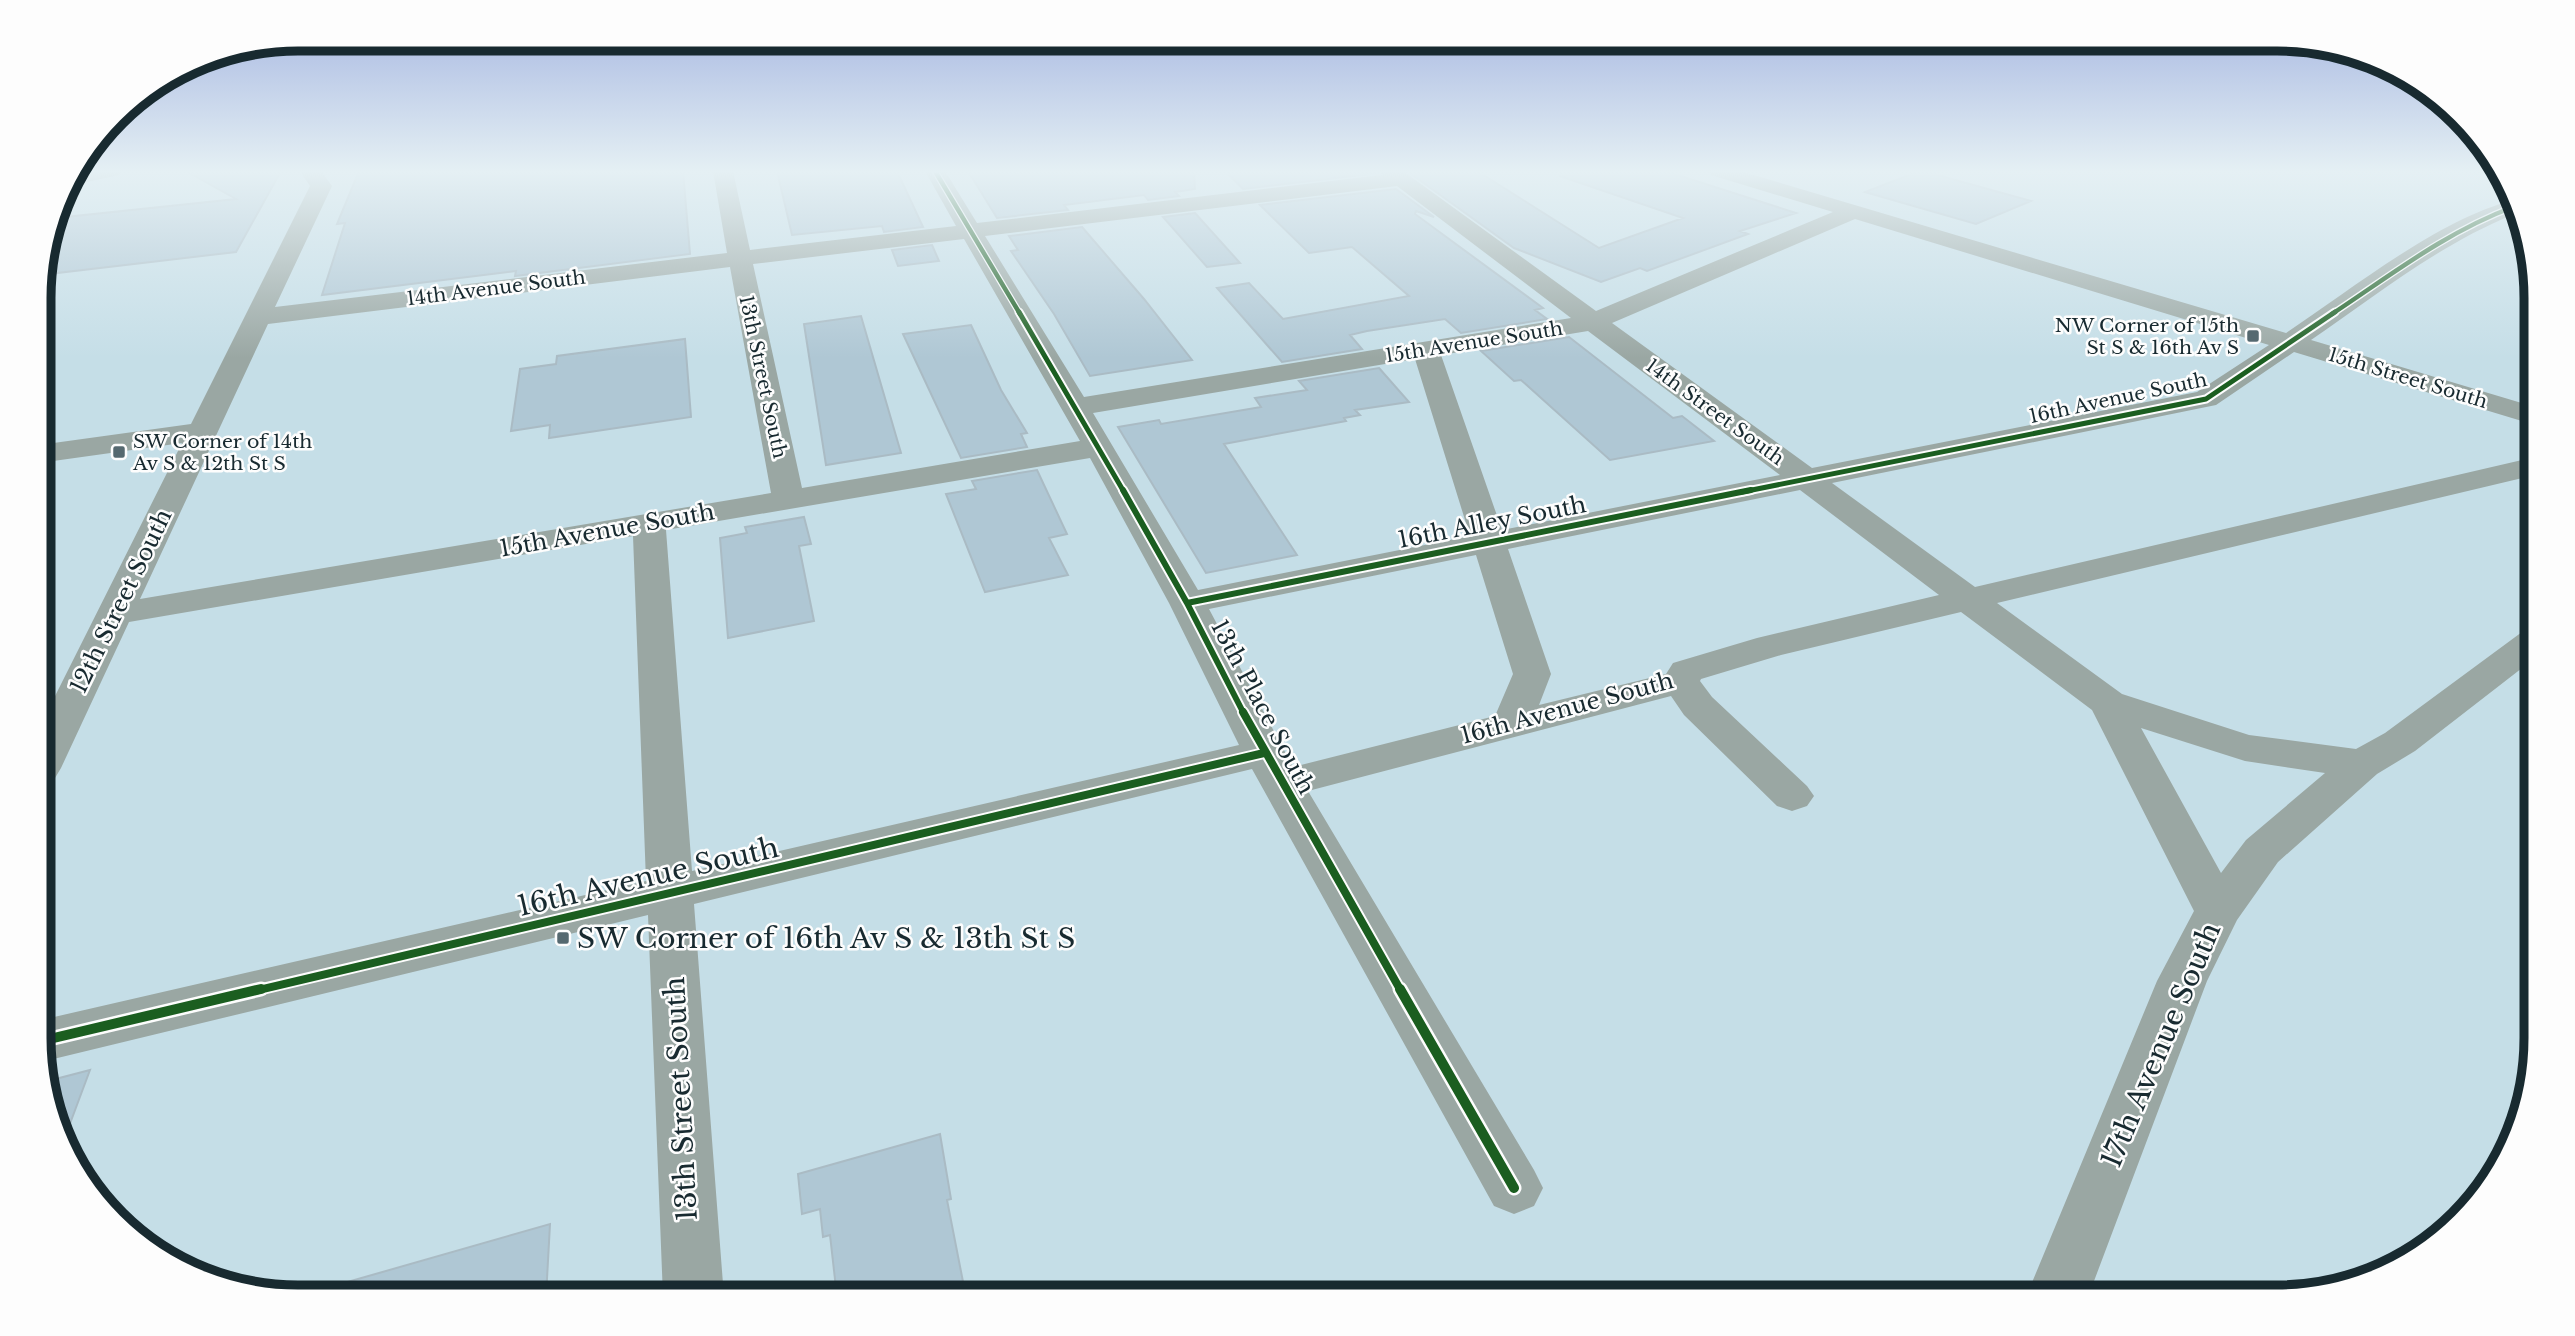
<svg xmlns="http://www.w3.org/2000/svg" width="2575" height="1336" font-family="'Libre Baskerville',serif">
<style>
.building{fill:#afc7d4;stroke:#aabbc4;stroke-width:2}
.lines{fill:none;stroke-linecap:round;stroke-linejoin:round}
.minor{fill:#9aa7a3;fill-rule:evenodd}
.cycleway-far4-casing{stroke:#fdfdfd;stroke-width:7}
.cycleway-far3-casing{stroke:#fdfdfd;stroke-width:9}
.cycleway-far2-casing{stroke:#fdfdfd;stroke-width:10}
.cycleway-far1-casing{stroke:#fdfdfd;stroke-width:12}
.cycleway-casing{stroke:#fdfdfd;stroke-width:15}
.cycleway-far4{stroke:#1b5e20;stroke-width:4.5}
.cycleway-far3{stroke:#1b5e20;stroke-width:5}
.cycleway-far2{stroke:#1b5e20;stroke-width:6}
.cycleway-far1{stroke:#1b5e20;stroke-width:8}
.cycleway{stroke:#1b5e20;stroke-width:10}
.poi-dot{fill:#556970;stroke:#fdfdfd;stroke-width:2.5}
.labels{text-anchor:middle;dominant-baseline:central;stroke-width:5;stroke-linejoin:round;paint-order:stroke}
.far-street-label{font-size:19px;fill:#182a30;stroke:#fdfdfd}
.far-poi-label{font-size:19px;fill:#182a30;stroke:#fdfdfd;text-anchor:end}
.street-label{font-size:23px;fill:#182a30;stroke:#fdfdfd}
.near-street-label{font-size:28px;fill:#182a30;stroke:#fdfdfd}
.near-poi-label{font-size:28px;fill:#182a30;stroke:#fdfdfd;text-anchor:start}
.rim{fill:none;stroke:#182a30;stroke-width:9}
</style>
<rect width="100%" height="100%" fill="#c5dee7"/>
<!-- building -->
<path class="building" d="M186,171H281L236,252L40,275L56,218L236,199Z
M359,171H683L690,254L515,276L516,271L322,295L345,223L337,224Z
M777,171H897L923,227L884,232L882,226L792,235Z
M968,171H1194L1195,189L1175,192L1179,196L1148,200L1144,195L1064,205L1068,210L997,218Z
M1225,171H1378V173L1243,189Z
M1407,171H1477L1599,248L1683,218L1560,176L1561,171H1665L1796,213L1740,231L1748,234L1647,271L1640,268L1601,282L1514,248Z
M1919,171H1923L2031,201L1976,224L1865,192Z
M1396,189L1434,217L1416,211L1415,214L1543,308L1535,310L1547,319L1461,333L1445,319L1367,331L1350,335L1362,349L1282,362L1217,288L1249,283L1283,319L1409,296L1352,247L1309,253L1260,205Z
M1195,213L1240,263L1207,267L1163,217Z
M1082,227L1144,299L1192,360L1090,376L1054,314L1011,251L1018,250L1009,236Z
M932,245L939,261L898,266L892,250Z
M861,316L901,453L826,465L804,324Z
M971,325L1001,390L1027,433L1021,434L1027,447L961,458L903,334Z
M1569,337L1673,418L1682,416L1714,441L1610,460L1521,380L1514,381L1481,351Z
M685,339L691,417L549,438L550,425L511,431L520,369L556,364L557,356Z
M1379,368L1409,402L1355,410L1360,415L1344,418L1346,421L1224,444L1297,555L1206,573L1118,427L1159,420L1161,424L1261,407L1255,398L1307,390L1299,381Z
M1037,470L1067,534L1049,538L1068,575L985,592L946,494L976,489L972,481Z
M804,517L811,544L799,546L814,621L728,638L720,538L747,533L745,527Z
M90,1070L65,1137L44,1082Z
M940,1134L951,1199L947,1200L966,1297H837L830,1235L823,1237L820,1209L802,1214L798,1174Z
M550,1224L546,1297H324L323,1289Z"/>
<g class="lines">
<!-- minor -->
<path class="minor" d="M84,171H122L119,175L64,187L72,174Z
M300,171H321L332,186L275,307L727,253L713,171H733L750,250L956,226L925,171H945L977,223L1382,175L1380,171H1403L1596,311L1833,212L1711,175L1708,171H1740L2286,333C2349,291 2439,219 2511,201L2515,214C2441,243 2377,295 2311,340L2535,407V425L2294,352L2216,405L1832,483L1975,587L2535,457V475L1997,603L2122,694L2249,735L2356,749L2385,733L2522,632L2535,629V658L2415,751L2377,774L2278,862L2237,920L2207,981L2088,1297H2026L2157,981L2194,911L2092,710L1961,612L1781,655L1701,679L1700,681L1712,697L1807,786L1814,796L1807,806L1792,811L1777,806L1684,715L1671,696L1308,791L1534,1170L1543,1188L1534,1206L1514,1214L1494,1206L1252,769L694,904L724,1297H663L648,915L41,1062V1020L646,881L633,536L129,622L61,768L55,778L40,782V726L182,443L39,463V445L191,424L310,186ZM1397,186L1571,318L1084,397L985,236ZM1855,219L2269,345L2197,392L1812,468L1612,323ZM964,239L1080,441L802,488L753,264ZM730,267L771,493L140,599L268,324ZM1588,331L1780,475L1502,530L1441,355ZM1415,359L1470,536L1198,590L1093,413ZM1090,458L1169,603L1239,745L692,871L666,530ZM1800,490L1939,595L1757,638L1673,663L1666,674L1539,705L1551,674L1508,549ZM1476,555L1513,674L1495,716L1293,767L1209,609ZM2141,728L2245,761L2325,773L2246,840L2221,873Z"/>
<!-- cycleway-far4 casing -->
<g class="cycleway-far4-casing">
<path id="cycleway-far4" d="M935,171L1020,314
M2332,314C2391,275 2446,232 2513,207"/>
</g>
<!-- cycleway-far3 casing -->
<g class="cycleway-far3-casing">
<path id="cycleway-far3" d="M1019,312L1124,492
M1742,492L2206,399L2335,312"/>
</g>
<!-- cycleway-far2 casing -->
<g class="cycleway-far2-casing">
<path id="cycleway-far2" d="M1123,490L1187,603L1244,714
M1187,603L1751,490"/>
</g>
<!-- cycleway-far1 casing -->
<g class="cycleway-far1-casing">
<path id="cycleway-far1" d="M1243,712L1401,991
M254,991L1264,753"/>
</g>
<!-- cycleway casing -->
<g class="cycleway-casing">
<path id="cycleway" d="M1400,989L1514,1188
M41,1041L261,989"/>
</g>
<!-- cycleway-far4 -->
<use href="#cycleway-far4" class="cycleway-far4"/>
<!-- cycleway-far3 -->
<use href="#cycleway-far3" class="cycleway-far3"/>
<!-- cycleway-far2 -->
<use href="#cycleway-far2" class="cycleway-far2"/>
<!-- cycleway-far1 -->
<use href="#cycleway-far1" class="cycleway-far1"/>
<!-- cycleway -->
<use href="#cycleway" class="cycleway"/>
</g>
<!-- sky -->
<linearGradient id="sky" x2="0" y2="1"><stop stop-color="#a3b4e0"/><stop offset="0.48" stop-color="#e5f0f4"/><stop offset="1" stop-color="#e5f0f4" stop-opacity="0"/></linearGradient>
<rect width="2575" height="358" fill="url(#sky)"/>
<!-- markers -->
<g class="poi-dot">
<rect x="2246" y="329" width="14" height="14" rx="3.5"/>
<rect x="112" y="445" width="14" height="14" rx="3.5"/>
<rect x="556" y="931" width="14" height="14" rx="3.5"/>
</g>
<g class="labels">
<!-- far-street labels -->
<g class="far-street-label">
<text transform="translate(496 288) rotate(-7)">14th Avenue South</text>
<text transform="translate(1474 342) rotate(-9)">15th Avenue South</text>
<text transform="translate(763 377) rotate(78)">13th Street South</text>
<text transform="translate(2408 378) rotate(17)">15th Street South</text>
<text transform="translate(2118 398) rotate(-12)">16th Avenue South</text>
<text transform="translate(1715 412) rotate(36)">14th Street South</text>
</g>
<!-- far-poi labels -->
<g class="far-poi-label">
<text x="2239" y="325">NW Corner of 15th<tspan x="2239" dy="22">St S &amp; 16th Av S</tspan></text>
<text x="133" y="441" text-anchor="start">SW Corner of 14th<tspan x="133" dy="22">Av S &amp; 12th St S</tspan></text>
</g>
<!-- street labels -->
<g class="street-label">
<text transform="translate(1492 522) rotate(-11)">16th Alley South</text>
<text transform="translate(607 530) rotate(-10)">15th Avenue South</text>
<text transform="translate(121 601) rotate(-64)">12th Street South</text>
<text transform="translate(1263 707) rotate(62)">13th Place South</text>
<text transform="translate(1567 708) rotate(-15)">16th Avenue South</text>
</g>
<!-- near-street labels -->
<g class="near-street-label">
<text transform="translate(648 877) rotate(-13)">16th Avenue South</text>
<text transform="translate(2161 1045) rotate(-67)">17th Avenue South</text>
<text transform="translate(681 1099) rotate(-93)">13th Street South</text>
</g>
<!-- near-poi labels -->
<g class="near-poi-label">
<text x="577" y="938">SW Corner of 16th Av S &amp; 13th St S</text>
</g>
</g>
<!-- crop -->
<path d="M0 0H2575V1336H0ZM298 51H2277A247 247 0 0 1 2524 298V1038A247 247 0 0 1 2277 1285H298A247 247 0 0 1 51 1038V298A247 247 0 0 1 298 51Z" fill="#fdfdfd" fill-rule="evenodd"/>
<path class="rim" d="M298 51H2277A247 247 0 0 1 2524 298V1038A247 247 0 0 1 2277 1285H298A247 247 0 0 1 51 1038V298A247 247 0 0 1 298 51Z"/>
</svg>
